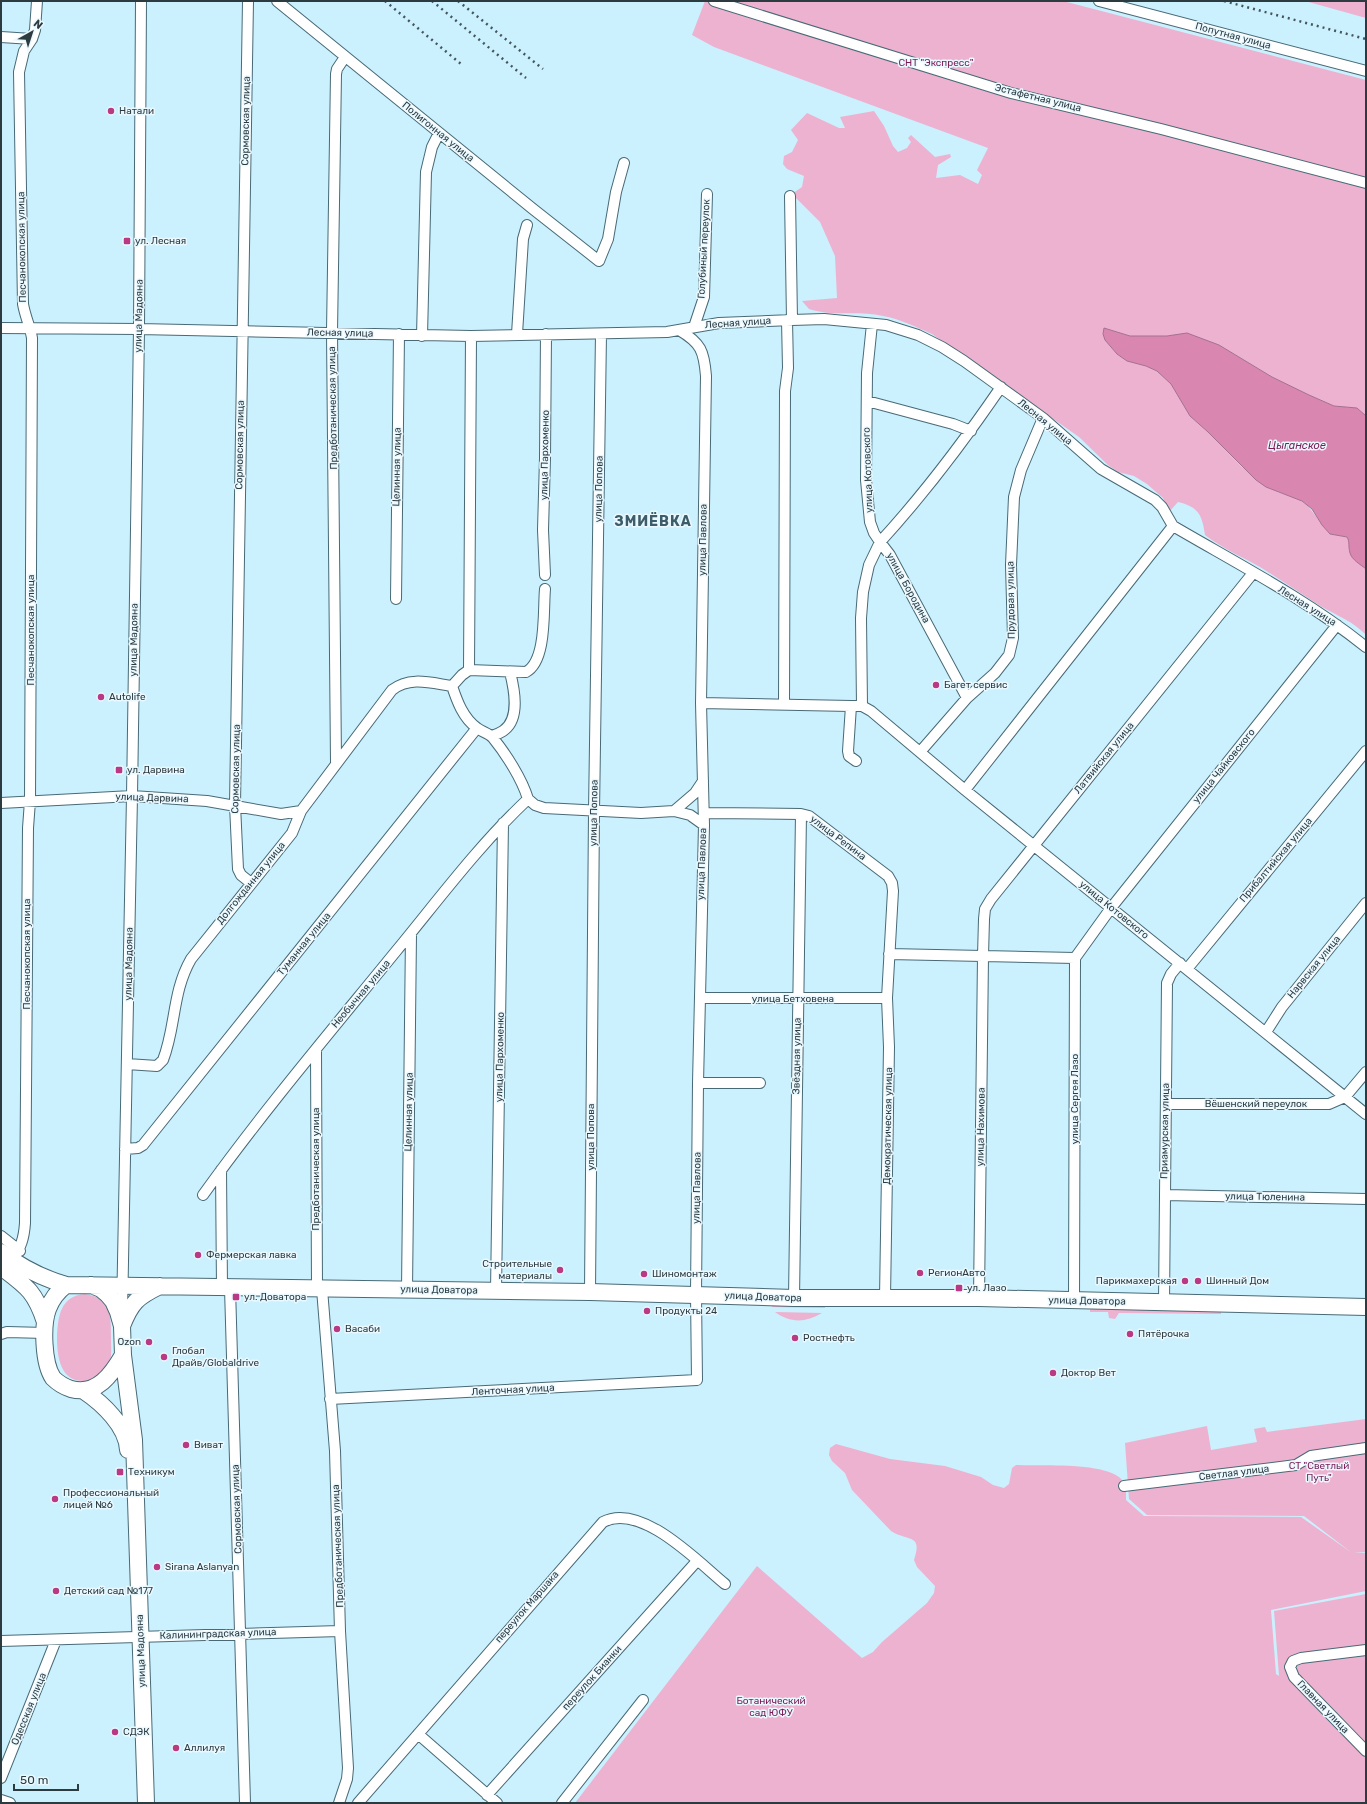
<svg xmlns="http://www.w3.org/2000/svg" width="1367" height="1804" font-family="Rubik,sans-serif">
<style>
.green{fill:#edb2cf}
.water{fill:#d987b1;stroke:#a5708f}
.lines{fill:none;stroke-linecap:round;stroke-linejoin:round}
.street-casing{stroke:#486a76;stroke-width:12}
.primary-casing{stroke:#486a76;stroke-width:18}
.street{stroke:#fff;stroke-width:10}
.primary{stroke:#fff;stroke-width:16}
.rail{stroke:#44565c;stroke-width:2.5;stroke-dasharray:2 4;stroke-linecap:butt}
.poi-dot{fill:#b93985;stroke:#eaf9ff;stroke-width:1.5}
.labels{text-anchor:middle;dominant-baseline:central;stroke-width:3;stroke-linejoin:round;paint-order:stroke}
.street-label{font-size:10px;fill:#2c3b40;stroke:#eaf9ff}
.park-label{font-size:10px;fill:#7a1a55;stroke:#eaf9ff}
.poi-label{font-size:10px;fill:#2c3b40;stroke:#eaf9ff;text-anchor:start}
.water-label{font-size:11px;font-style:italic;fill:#7c1c56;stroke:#eaf9ff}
.district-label{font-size:14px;font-weight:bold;letter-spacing:1px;fill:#3c5d69;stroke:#eaf9ff}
</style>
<rect width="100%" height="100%" fill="#cbf0fe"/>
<!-- green -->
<path class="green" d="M705,1H1063L1366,80V416L1357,408L1334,406L1309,395L1272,377L1219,345L1187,334L1167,336H1130L1104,328L1103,334L1105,340L1117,354L1127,361L1146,366L1157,371L1171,384L1190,416L1208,432L1242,467L1278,492L1297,498L1307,505L1330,534L1347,537L1350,542L1349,548L1366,569V635C1354,622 1338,616 1322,607C1302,594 1281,580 1260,567C1242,557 1222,548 1205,535C1202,515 1199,507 1178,502L1169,512L1163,498L1147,484L1134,476L1118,472L1108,465L1079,437L932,334C916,327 900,319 883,316C859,310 832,317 809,309L802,301L837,298L835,256L820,222L792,194L802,187L804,176L787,169L783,164L784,156L792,152L798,140L791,130L807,113L839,128H845L840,117L874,111L884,126L893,146L898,152L907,148L911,142L908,138L911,135L935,157L950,154L951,157L938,165L936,178L960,175L978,184L982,175L977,170L988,148L714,47L692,35Z
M1305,1H1366V18Z
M85,1294C111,1298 111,1315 111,1337C111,1355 114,1363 99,1375C95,1379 92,1381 86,1381C60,1383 57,1356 57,1337C58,1317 60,1296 85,1294Z
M772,1304H825V1308L772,1307Z
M1090,1309L1221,1311V1314L1119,1313L1115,1319L1109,1318L1108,1312H1090Z
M775,1312L822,1313C805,1323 790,1323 775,1312Z
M1366,1419V1552H1354L1366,1553V1591L1271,1610L1276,1674L1279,1676L1274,1611L1366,1594V1803H575L757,1566L862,1658L873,1652L882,1642L927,1603L934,1593L935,1586L917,1567L914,1560C923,1533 908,1542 891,1531L852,1490L845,1473L832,1461L829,1455L830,1448L836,1444L890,1459L945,1466L981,1477L993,1485L1004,1488L1009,1484L1012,1468L1016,1465C1042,1466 1098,1462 1119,1477C1127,1483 1126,1492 1126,1500L1144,1516L1301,1517L1352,1553L1304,1516L1147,1515L1129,1499L1125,1443L1207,1426L1211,1450L1257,1442L1254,1429L1265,1427L1267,1432Z"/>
<!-- water -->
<path class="water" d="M1104,328L1130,336H1167L1187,333L1219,345L1272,377L1309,395L1334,406L1357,408L1366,416V569C1360,564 1352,560 1350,553C1348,546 1350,542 1347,537L1330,534L1322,525L1312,509L1302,501L1266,487L1256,480L1208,432L1190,416L1171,384L1157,371L1146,366L1127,361L1117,354L1105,340L1103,334Z"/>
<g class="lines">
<!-- street casing -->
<g class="street-casing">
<path id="street" d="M248,1L235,805L238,869L241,875L251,883
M277,1L533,209L599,261L608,239L616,192L624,163
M714,1L1011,93L1161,129L1366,183
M1099,1L1366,71
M1,37L32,39
M790,196L792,320
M694,327L704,297L707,194
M1,328L139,329L471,336L667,332L719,323L792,320L824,319L886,325L918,335L942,347L964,361L1043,418L1101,469L1155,500L1162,507L1173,526C1238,564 1306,599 1366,647
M517,334L523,239L527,225
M422,336L426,172L432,147L439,133
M867,401L953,424L971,431
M545,575L543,530L545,458L546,334
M396,599L399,334
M469,670L471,336
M452,686L462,675L469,670L526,672C547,661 543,610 545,589
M967,698L890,555L880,542C924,494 964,441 1001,387
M701,703L851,706H862L871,711L965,790L1366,1114
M784,704L785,391L788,368L787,320
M851,706L848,751L849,756L856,761
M862,706L861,618L863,592L869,565L880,542L874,533L870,522L866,480L867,373L872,324
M492,736C495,735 500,733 503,731C521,719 514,688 510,672
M920,752L967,698L995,673L1009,655L1013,638L1011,565L1014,497L1021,470L1043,418
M336,762L332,332L336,74L337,69L345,57
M965,790L1173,526
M528,799L535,805L544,808L641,813L674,811L695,793L703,781
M1,803L132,796L207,801L281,814L301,811
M674,811L690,815L704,825
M704,813L801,814L809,816L888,876L892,883L893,891L887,998L889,1047L885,1298
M889,954L1075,958
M1187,969L1366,751
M700,998H887
M1266,1032L1282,1007L1366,903
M316,1049L317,1288
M127,1064L157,1066L163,1060C176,1027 172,992 191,959L292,833L301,811L392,690C410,676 431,683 452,686C457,701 463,718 477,728C482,732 489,733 493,738C506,754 522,779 528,799
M698,1083H760
M1166,1104H1329L1345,1097L1366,1072
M125,1149L138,1148L143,1145L477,728
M221,1170L222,1288
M203,1195C264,1110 331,1031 397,950C439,899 479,845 528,799
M1165,1195L1366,1199
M1,1236L20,1251
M12,1260C21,1248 24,1238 25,1223L28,828L30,801L32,338C30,326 25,316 23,304L19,72L24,51L32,39L35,30L37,1
M230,1288L245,1803
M322,1289L335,1451L340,1631L348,1768L347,1779L339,1803
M407,1290L411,934
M496,1291L503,823
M590,1292L594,812L601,334
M794,1298L801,814
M979,1298L983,956L984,919L985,909L991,899L1253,573
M1074,1301L1075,958L1111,908L1337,625
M1164,1303L1167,983L1171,974L1180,963
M122,1313L132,796L139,329L141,1
M1,1334L7,1332L45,1333
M330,1399L697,1380L696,1294L698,1083L704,825L701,703L706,376C704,351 701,343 679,330
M1124,1486L1296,1465L1311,1456L1366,1448
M1,1641L340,1631
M1366,1650L1301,1658L1293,1661L1290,1667L1294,1677L1366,1751
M418,1734L497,1803
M1,1778L56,1640
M487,1795L697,1561
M1,1800L10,1803
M358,1803L603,1522C641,1502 697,1561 725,1584
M562,1803L643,1700"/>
</g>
<!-- primary casing -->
<g class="primary-casing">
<path id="primary" d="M1,1252C22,1268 42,1278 66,1285L590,1292L794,1298H979L1366,1307
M1,1267C26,1286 35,1291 45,1322
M66,1285C58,1291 52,1298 48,1309C42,1325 43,1363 53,1378C58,1383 65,1387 71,1389C97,1396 112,1374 123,1355
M91,1285L101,1289L107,1294L113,1301L118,1312L122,1326L123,1355L134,1440L146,1803
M122,1326C131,1303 137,1297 160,1286
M84,1391C102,1403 127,1426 128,1450"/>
</g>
<!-- street -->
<use href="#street" class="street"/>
<!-- primary -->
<use href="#primary" class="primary"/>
<!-- rail -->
<path class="rail" d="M385,1L461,64
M432,1L526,78
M458,1L543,69
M1224,1L1366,39"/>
</g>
<!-- markers -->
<g class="poi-dot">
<circle cx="111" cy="111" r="4"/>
<rect x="123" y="237" width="8" height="8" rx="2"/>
<circle cx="936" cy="685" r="4"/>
<circle cx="101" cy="697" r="4"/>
<rect x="115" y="766" width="8" height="8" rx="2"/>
<circle cx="198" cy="1255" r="4"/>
<circle cx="560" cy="1270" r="4"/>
<circle cx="920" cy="1273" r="4"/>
<circle cx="644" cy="1274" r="4"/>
<circle cx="1185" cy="1281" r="4"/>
<circle cx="1198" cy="1281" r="4"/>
<rect x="955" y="1284" width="8" height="8" rx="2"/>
<rect x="232" y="1293" width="8" height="8" rx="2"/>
<circle cx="647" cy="1311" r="4"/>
<circle cx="337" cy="1329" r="4"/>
<circle cx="1130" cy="1334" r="4"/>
<circle cx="795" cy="1338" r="4"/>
<circle cx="149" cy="1342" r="4"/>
<circle cx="164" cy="1357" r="4"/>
<circle cx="1053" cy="1373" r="4"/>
<circle cx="186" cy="1445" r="4"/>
<rect x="116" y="1468" width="8" height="8" rx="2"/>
<circle cx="55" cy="1499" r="4"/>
<circle cx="157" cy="1567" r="4"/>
<circle cx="56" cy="1591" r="4"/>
<circle cx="115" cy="1732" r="4"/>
<circle cx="176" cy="1748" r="4"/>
</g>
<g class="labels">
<!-- street labels -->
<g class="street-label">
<text transform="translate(1233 36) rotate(15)">Попутная улица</text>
<text transform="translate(1038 98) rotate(14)">Эстафетная улица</text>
<text transform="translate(246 121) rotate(-89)">Сормовская улица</text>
<text transform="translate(438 132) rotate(39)">Полигонная улица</text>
<text transform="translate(22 247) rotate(-91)">Песчанокопская улица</text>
<text transform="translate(704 249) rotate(-87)">Голубиный переулок</text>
<text transform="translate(139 316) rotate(-89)">улица Мадояна</text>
<text transform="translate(738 323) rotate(-4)">Лесная улица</text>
<text transform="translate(340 333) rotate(1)">Лесная улица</text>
<text transform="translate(333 408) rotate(-91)">Предботаническая улица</text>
<text transform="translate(1045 422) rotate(39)">Лесная улица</text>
<text transform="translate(240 445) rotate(-89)">Сормовская улица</text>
<text transform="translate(545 455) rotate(-89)">улица Пархоменко</text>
<text transform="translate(397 467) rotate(-89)">Целинная улица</text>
<text transform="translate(868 470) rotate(-92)">улица Котовского</text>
<text transform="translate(599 489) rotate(-89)">улица Попова</text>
<text transform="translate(703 540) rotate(-89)">улица Павлова</text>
<text transform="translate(908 588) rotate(61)">улица Бородина</text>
<text transform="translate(1011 600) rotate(-91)">Прудовая улица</text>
<text transform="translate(1307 606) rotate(32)">Лесная улица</text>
<text transform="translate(31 630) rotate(-90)">Песчанокопская улица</text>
<text transform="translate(134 640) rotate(-89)">улица Мадояна</text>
<text transform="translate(1104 758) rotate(-51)">Латвийская улица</text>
<text transform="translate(1224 766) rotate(-51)">улица Чайковского</text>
<text transform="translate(236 769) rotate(-89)">Сормовская улица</text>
<text transform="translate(152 798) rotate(2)">улица Дарвина</text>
<text transform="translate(594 813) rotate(-89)">улица Попова</text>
<text transform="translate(838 838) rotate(37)">улица Репина</text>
<text transform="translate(1276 860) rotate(-50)">Прибалтийская улица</text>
<text transform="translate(702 864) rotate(-88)">улица Павлова</text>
<text transform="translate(251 883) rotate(-51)">Долгожданная улица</text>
<text transform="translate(1114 910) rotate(39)">улица Котовского</text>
<text transform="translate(304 944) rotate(-51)">Туманная улица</text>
<text transform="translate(27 954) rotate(-90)">Песчанокопская улица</text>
<text transform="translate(129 964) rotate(-89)">улица Мадояна</text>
<text transform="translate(1314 967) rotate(-51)">Нарвская улица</text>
<text transform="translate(361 994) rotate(-50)">Необычная улица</text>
<text x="793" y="999">улица Бетховена</text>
<text transform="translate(797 1056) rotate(-89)">Звёздная улица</text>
<text transform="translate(500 1057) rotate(-89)">улица Пархоменко</text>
<text transform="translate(1075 1099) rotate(-90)">улица Сергея Лазо</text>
<text x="1256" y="1104">Вёшенский переулок</text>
<text transform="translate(409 1112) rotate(-89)">Целинная улица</text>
<text transform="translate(888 1126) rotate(-89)">Демократическая улица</text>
<text transform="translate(981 1127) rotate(-89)">улица Нахимова</text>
<text transform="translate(1165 1131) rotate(-89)">Приамурская улица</text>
<text transform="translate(591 1137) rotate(-90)">улица Попова</text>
<text transform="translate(316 1169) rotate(-90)">Предботаническая улица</text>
<text transform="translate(697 1188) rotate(-89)">улица Павлова</text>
<text transform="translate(1265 1197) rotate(1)">улица Тюленина</text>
<text transform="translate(439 1290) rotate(1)">улица Доватора</text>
<text transform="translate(763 1297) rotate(2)">улица Доватора</text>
<text transform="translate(1087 1301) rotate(1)">улица Доватора</text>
<text transform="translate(513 1390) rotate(-3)">Ленточная улица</text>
<text transform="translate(1234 1473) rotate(-7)">Светлая улица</text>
<text transform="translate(237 1509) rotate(-92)">Сормовская улица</text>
<text transform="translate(338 1546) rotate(-92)">Предботаническая улица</text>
<text transform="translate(527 1607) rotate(-49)">переулок Маршака</text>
<text transform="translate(218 1634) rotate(-2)">Калининградская улица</text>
<text transform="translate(141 1651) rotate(-92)">улица Мадояна</text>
<text transform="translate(592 1678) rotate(-48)">переулок Бианки</text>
<text transform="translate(1323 1707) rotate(46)">Главная улица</text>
<text transform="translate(29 1709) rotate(-68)">Одесская улица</text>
</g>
<!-- park labels -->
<g class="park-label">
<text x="936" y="63">СНТ "Экспресс"</text>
<text x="1319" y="1466">СТ "Светлый<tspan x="1319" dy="12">Путь"</tspan></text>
<text x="771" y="1701">Ботанический<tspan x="771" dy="12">сад ЮФУ</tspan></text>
</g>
<!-- poi labels -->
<g class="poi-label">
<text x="119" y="111">Натали</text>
<text x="135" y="241">ул. Лесная</text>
<text x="944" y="685">Багет сервис</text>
<text x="109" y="697">Autolife</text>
<text x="127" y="770">ул. Дарвина</text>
<text x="206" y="1255">Фермерская лавка</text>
<text x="552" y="1264" text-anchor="end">Строительные<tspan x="552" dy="12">материалы</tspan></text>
<text x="928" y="1273">РегионАвто</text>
<text x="652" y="1274">Шиномонтаж</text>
<text x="1177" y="1281" text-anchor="end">Парикмахерская</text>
<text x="1206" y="1281">Шинный Дом</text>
<text x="967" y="1288">ул. Лазо</text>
<text x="244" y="1297">ул. Доватора</text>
<text x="655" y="1311">Продукты 24</text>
<text x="345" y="1329">Васаби</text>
<text x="1138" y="1334">Пятёрочка</text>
<text x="803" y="1338">Ростнефть</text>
<text x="141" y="1342" text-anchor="end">Ozon</text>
<text x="172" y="1351">Глобал<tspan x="172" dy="12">Драйв/Globaldrive</tspan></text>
<text x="1061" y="1373">Доктор Вет</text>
<text x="194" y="1445">Виват</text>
<text x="128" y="1472">Техникум</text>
<text x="63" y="1493">Профессиональный<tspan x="63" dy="12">лицей №6</tspan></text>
<text x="165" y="1567">Sirana Aslanyan</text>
<text x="64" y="1591">Детский сад №177</text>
<text x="123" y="1732">СДЭК</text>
<text x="184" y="1748">Аллилуя</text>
</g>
<!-- water labels -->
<g class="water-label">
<text x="1297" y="445">Цыганское</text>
</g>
<!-- district labels -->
<g class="district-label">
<text x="653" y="521">ЗМИЁВКА</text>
</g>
</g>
<!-- border -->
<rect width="1367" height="1804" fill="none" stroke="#2c3b40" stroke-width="4"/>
<!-- north arrow -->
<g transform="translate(32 32) rotate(39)" stroke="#eaf9ff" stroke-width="3" paint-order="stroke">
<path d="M0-3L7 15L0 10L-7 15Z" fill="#2c3b40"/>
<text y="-6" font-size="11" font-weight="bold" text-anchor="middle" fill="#2c3b40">N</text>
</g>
<!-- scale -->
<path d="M14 1784v6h64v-6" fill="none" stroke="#2c3b40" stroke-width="2"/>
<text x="20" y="1784" font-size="12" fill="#2c3b40" stroke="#eaf9ff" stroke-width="3" paint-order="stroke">50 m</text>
</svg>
